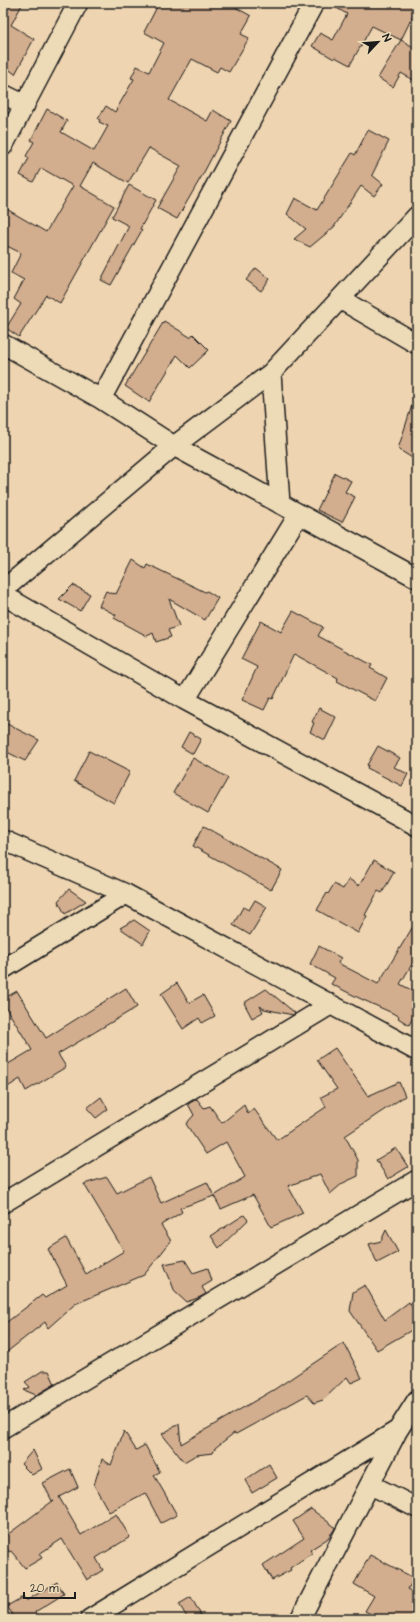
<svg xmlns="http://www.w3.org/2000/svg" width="420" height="1622" font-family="'Architects Daughter',sans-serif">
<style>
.building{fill:#d2ad8e;stroke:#1c1c1c}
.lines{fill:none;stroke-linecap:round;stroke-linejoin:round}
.street-casing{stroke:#1c1c1c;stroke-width:22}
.street{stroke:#eddab7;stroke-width:19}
</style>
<rect width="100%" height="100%" fill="#eed4b0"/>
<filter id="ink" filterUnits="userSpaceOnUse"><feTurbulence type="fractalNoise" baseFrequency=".025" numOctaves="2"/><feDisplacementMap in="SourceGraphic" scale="8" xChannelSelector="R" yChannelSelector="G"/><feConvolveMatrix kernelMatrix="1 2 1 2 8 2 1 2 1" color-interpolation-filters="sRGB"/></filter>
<g filter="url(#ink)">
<!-- building -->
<path class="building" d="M3,3H23L11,25L34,39L15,74L3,65Z
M159,3H228L251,16L241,34L249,38L229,72L220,67L217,72L192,59L169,100L207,121L213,110L231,121L203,174L177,219L157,208L181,166L149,148L128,183L93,163L80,186L114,206L60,303L46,295L19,337L6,328L21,304L14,299L24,280L11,273L21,253L3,244V207L46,232L73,186L41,168L33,182L20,175L29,158L26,156L34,142L31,140L47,109L67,121L61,132L94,151L108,126L99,122L100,120L98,119L106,106L115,112L134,79L131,78L137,66L149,72L164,43L144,32Z
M328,3H417V7L401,40L417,49V82L401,73L393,87L378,78L401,40L372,26L350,65L335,57L334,59L312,46L320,33L333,40L347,14Z
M368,130L389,141L372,175L383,184L374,196L361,186L334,227L310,247L294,239L306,229L287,214L295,198L317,210L352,153L355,155Z
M129,185L156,200L140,229L142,230L111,285L101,280L129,226L112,217Z
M256,268L270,279L261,291L246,280Z
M164,321L190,337L193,334L209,350L190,368L177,355L149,402L125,386Z
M414,399H417V461L398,449Z
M335,473L351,481L345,492L355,497L342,522L317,510Z
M133,560L145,568L147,564L205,592L207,591L218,598L205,620L169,599L179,626L168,630L171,637L156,642L153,633L147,636L114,618L116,615L99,606L106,591L113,594L114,593L116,594Z
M73,585L90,594L80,611L59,599Z
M293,611L323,627L318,636L372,665L370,668L387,678L375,701L337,681L338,678L294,654L273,699L270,698L264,710L242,700L257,667L241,659L261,621L281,632Z
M319,708L336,717L325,740L310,732L314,723L312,722Z
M3,722L39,740L25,761L3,750Z
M189,732L201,739L193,754L181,747Z
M378,746L400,758L394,767L408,774L402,786L367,768L368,765H367Z
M89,751L130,772L114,803L74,781Z
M193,758L228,778L208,813L173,793Z
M204,826L282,870L271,890L193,846Z
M374,860L394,872L382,893L378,891L365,915L367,916L358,933L317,910L327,893L328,894L334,884L343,889L349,879L359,886Z
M69,889L86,901L65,914L58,901Z
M255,900L267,907L250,935L233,925L243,907L249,910Z
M134,920L150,931L143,944L120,928Z
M417,920V956L400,984L417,993V1010L409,1025L398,1018L399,1016L359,998L331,984L335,978L310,964L319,946L341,958L338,963L378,984Z
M177,983L189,1003L203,995L215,1016L202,1023L199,1018L183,1029L161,994Z
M126,988L137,1007L58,1054L66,1067L26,1091L20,1079L3,1090V1067L32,1050L3,1003V999L17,991L46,1038Z
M266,989L295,1013L293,1015L264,1009L260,1006L263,1012L252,1018L244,1003Z
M335,1048L368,1096L399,1082L405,1096L345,1136L358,1160V1176L343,1183L330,1194L320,1174L288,1186L303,1213L271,1227L253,1195L221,1209L214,1196L245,1177L226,1142L206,1154L186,1124L194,1115L188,1104L197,1099L204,1108L210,1106L222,1123L244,1105L248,1114L254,1109L277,1140L326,1107L321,1097L337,1089L317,1060Z
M101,1097L108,1109L96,1118L87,1108Z
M396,1148L408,1167L388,1179L376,1160Z
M107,1177L117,1193L149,1177L161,1203L207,1182L214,1196L180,1208L182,1212L161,1225L171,1241L144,1275L75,1304L48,1328L45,1322L3,1355V1325L42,1295L45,1298L67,1285L48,1249L66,1238L86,1274L124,1251L84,1184Z
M244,1215L248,1220L219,1248L211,1236Z
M386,1230L398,1252L377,1263L369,1244L381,1241Z
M185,1260L193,1273L208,1268L212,1281L202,1287L206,1294L198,1298L186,1302L175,1292L164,1264Z
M365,1285L385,1320L409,1302L417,1316V1327L377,1350L350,1311L353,1292Z
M344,1343L362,1378L351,1383L347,1377L323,1400L314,1403L307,1395L236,1434L234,1433L215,1448L213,1453L196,1455L184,1462L162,1434L179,1424L181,1444L275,1389Z
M42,1371H49L55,1384L36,1395L24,1390L30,1387L25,1382Z
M124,1431L136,1450L145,1445L160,1472L154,1475L177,1515L161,1523L145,1493L109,1512L94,1485L102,1459L111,1465Z
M33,1450L42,1469L32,1475L21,1464Z
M269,1464L277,1478L252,1493L245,1480Z
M70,1469L78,1487L59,1497L81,1535L116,1514L130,1537L96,1558L103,1570L87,1580L62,1539L39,1554L42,1558L25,1568L11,1551L9,1552L3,1540V1538L54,1500L52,1501L43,1483Z
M311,1509L335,1527L334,1530L327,1539L310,1550L312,1553L290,1568L291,1570L272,1580L263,1565L304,1538L293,1521Z
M370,1555L414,1578L408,1589L417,1594V1619H380L365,1611L374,1596L354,1584Z
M57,1582L64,1594L35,1612L39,1619H15L7,1606L23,1597L26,1601Z
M191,1597L203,1619H188L179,1604Z"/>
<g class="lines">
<!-- street casing -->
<g class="street-casing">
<path id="street" d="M3,94L25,105
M3,146L78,3
M340,299L417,344
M3,344L101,399L174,446L417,578
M271,373L280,504
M101,399L314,3
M3,590L174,446L271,373L417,216
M3,595L185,700L417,826
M185,700L299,514
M3,840L126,894L417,1051
M3,969L126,894
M3,1203L330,1005
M3,1428L417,1180
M371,1485L417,1508
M90,1619L398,1430
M300,1619L398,1430L417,1400"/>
</g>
<!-- street -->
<use href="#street" class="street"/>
</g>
</g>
<!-- margin -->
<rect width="420" height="1622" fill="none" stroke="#eddab7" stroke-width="16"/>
<rect x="8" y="8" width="404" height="1606" fill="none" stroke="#1c1c1c" stroke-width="1.5" filter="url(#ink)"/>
<!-- north arrow -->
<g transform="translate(378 42) rotate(64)" stroke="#eddab7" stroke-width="3" paint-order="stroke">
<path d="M0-3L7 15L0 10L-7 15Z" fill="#1c1c1c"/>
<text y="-6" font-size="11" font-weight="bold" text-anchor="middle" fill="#1c1c1c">N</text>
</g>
<!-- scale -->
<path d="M24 1592v6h51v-6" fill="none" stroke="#1c1c1c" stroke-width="2"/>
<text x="30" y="1592" font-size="12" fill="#1c1c1c" stroke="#eddab7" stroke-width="3" paint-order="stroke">20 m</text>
</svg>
